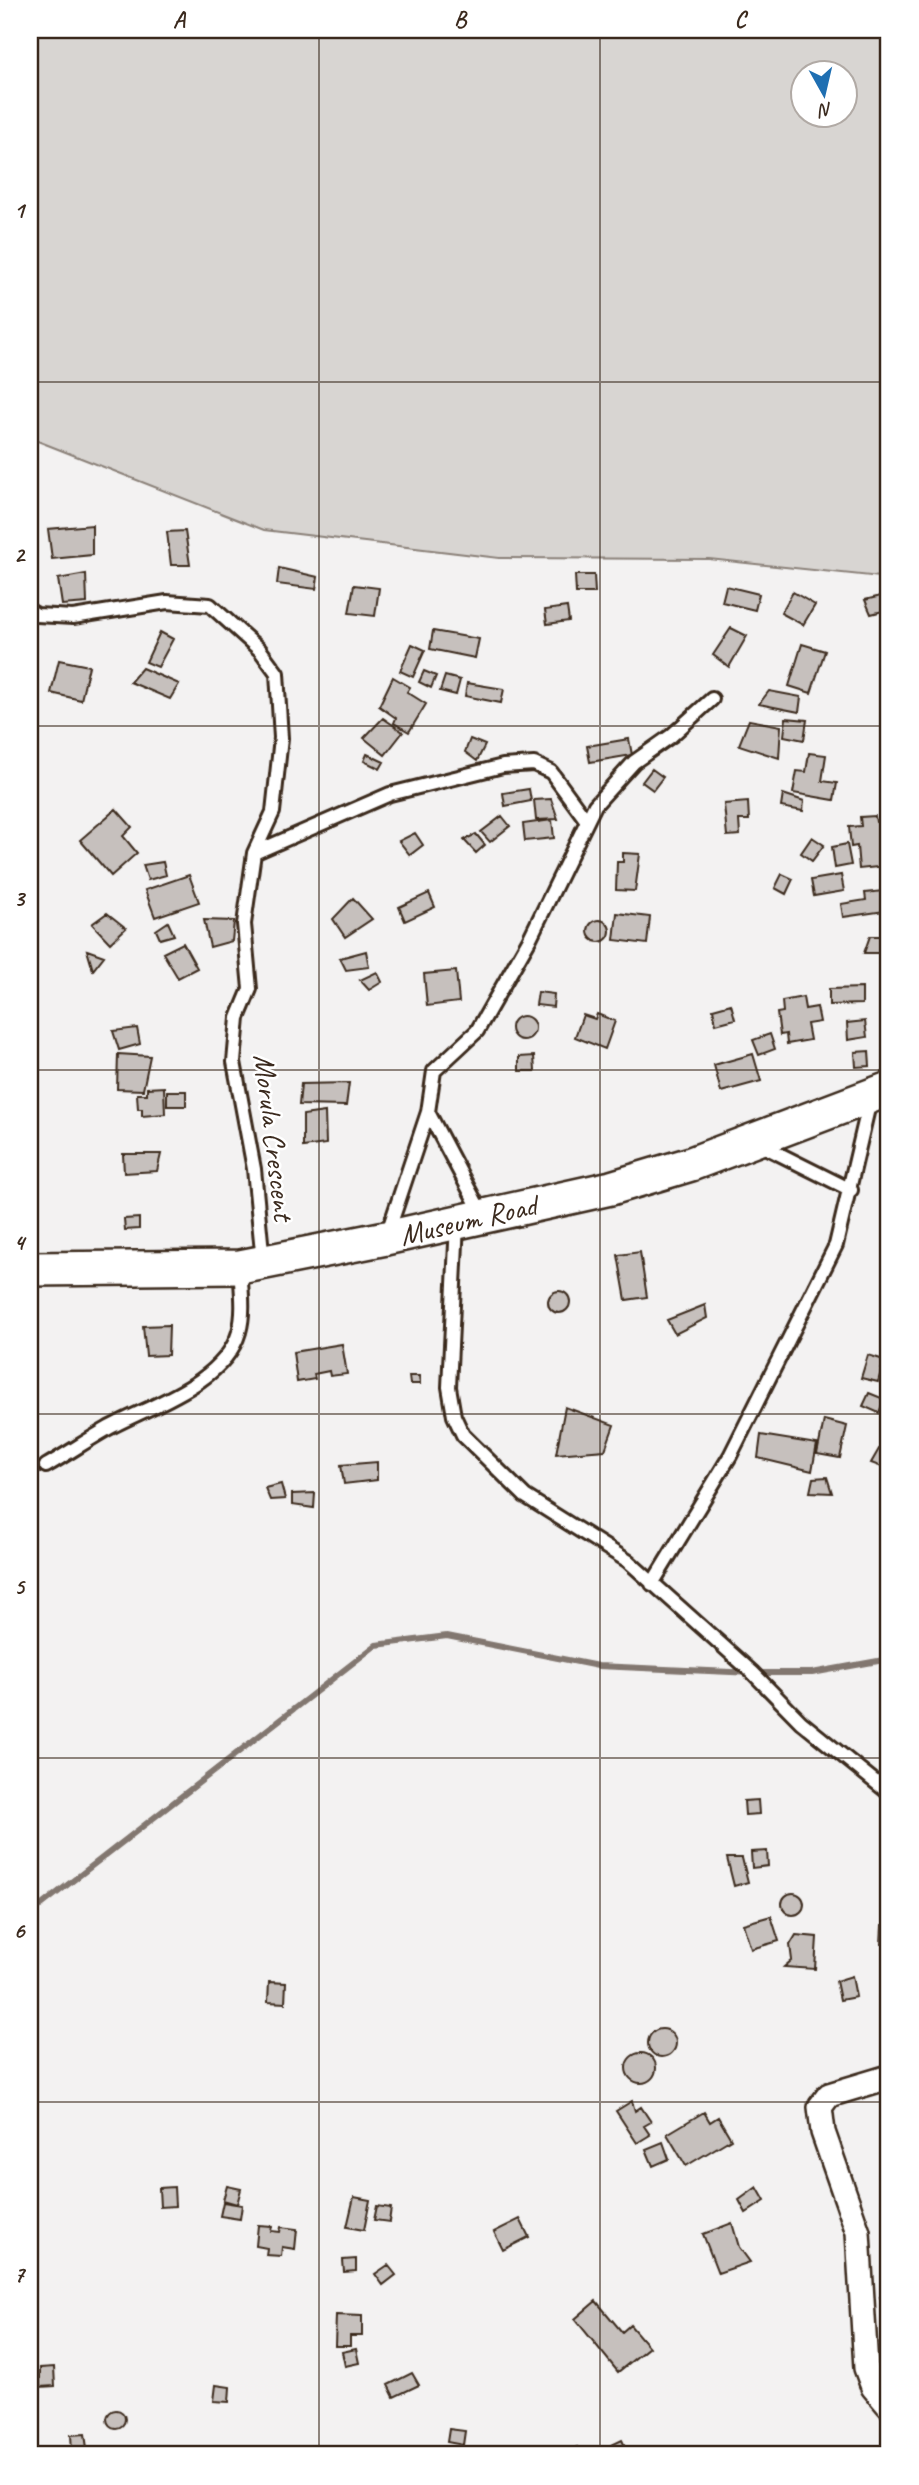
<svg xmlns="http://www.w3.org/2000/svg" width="919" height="2485" font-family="Caveat,sans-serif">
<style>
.green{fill:#d8d5d2;stroke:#8a8078;stroke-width:2;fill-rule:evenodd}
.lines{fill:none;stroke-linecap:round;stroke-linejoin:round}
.stream{stroke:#827770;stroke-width:6}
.building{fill:#c6c0bd;stroke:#3b2a1e;stroke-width:2}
.lane-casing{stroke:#3b2a1e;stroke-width:18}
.street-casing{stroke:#3b2a1e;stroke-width:28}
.secondary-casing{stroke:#3b2a1e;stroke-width:38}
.lane{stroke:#fff;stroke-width:12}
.street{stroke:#fff;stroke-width:23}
.secondary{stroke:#fff;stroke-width:33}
.grid{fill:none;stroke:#3b2a1e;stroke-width:2;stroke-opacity:0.55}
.labels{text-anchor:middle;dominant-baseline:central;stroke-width:5;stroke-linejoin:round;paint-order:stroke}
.street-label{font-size:30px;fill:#3b2a1e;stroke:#fff}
.neatline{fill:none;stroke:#3b2a1e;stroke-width:2.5}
.grid-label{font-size:23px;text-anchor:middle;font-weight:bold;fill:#3b2a1e}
</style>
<rect width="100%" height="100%" fill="#f3f2f2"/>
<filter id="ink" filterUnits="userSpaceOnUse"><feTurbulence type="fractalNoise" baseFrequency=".0143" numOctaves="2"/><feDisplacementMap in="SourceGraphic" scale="14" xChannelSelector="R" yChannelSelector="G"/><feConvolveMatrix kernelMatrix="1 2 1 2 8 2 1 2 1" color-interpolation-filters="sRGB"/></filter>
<g filter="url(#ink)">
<!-- green -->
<path class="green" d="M30,30H889V578L709,559L499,558L264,530L30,438ZM804,74H846V116H804Z"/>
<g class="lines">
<!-- stream -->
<path class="stream" d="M30,1914L376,1645L447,1636L598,1666L753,1673H812L889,1659"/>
</g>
<!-- building -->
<path class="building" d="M92,525V555L52,559L48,529Z
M185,531L190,565H171L167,532Z
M279,568L318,577L316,589L277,584Z
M86,574L87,603L62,605L58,579Z
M575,575H594L595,593H576Z
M354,585L379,588L375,616L349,613Z
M726,586L759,594L755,610L722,602Z
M793,592L815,605L803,625L781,613Z
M885,595L887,610L871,614L865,600Z
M567,607L569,621L547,624L545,610Z
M731,628L747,636L729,667L713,655Z
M433,631L479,639L475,658L430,649Z
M160,632L173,639L158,667L146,662Z
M412,644L425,650L413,677L400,671Z
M802,644L825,651L811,693L789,686Z
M59,660L89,666L81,700L51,693Z
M142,668L179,684L170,699L130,682Z
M424,671L436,676L431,688L419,682Z
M445,676L460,680L456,695L440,691Z
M393,677L410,687L407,692L426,704L409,732L394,723L396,718L379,706Z
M467,683L504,689L501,703L465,696Z
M769,691L801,697L799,712L759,704Z
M383,718L403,732L385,755L364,738Z
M786,718L807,720L804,740L784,736Z
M749,720L781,726L779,758L739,745Z
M470,739L485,745L477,761L465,752Z
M629,739L632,755L590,762L587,746Z
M809,753L826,755L822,781L837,783L834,800L793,793L797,771L806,772Z
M367,754L384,762L380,769L364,761Z
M652,769L663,777L653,790L642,782Z
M529,789L531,801L505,806L503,793Z
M783,794L804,801L803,811L781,807Z
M551,799L558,819L536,820L534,800Z
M748,802L749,820H739L740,835L727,836L724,804Z
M116,809L132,827L123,836L137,853L111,876L80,840Z
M502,816L510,826L490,842L481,832Z
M875,816L876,822L889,821V843L885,844L887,866L859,869L857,846L851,847L849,827L861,826L860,817Z
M552,820L554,838L525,841L523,824Z
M415,833L423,845L410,855L399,841Z
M476,834L485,845L476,853L464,840Z
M812,837L824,845L812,861L801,853Z
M847,844L851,865L835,868L832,847Z
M623,853L640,854L635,891L616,890L617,862H623Z
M163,862L166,875L148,880L143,865Z
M782,874L793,879L786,894L775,888Z
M189,875L199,902L155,917L145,890Z
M841,875L844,891L814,896L811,880Z
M883,891L885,911L843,917L841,904L866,900L865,893Z
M429,893L435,907L405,921L399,907Z
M353,898L372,919L345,937L333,919Z
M107,913L126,928L110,943L92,924Z
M617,913L650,917L647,944L614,940Z
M588 931a11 11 0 1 1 22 0a11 11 0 1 1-22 0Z
M204,920L234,921L232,941L210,947Z
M168,922L174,935L160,939L156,930Z
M870,936H887L885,953H864Z
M183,943L197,968L178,978L163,953Z
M87,950L104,956L93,970Z
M366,951L369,967L346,970L340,958Z
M456,971L459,1002L427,1006L424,974Z
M377,972L382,982L369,990L360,980Z
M862,988V1004L829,1005V989Z
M538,992L554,994L553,1007L536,1005Z
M803,997L805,1009L817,1007L820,1022L807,1024L810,1040L787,1044L786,1034L780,1035L777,1013L783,1012L782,1001Z
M731,1004L735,1019L716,1024L713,1009Z
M597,1014L615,1021L605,1049L575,1037L583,1015L595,1019Z
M511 1028a12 12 0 1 1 24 0a12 12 0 1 1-24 0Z
M865,1021L867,1037L848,1040L847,1023Z
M137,1028L140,1044L119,1050L113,1031Z
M770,1034L775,1049L759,1055L753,1040Z
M869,1051L870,1066L856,1067L855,1052Z
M118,1054L150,1056L143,1090L117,1089Z
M753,1054L761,1081L721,1092L714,1065Z
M534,1056L535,1071H519V1057Z
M349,1083L346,1106L299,1105L301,1084Z
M164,1087L165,1114L142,1116V1109H138L137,1094H147V1088Z
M167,1091H186V1106H167Z
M325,1112L326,1144L303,1147V1115Z
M123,1154H161L157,1171L124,1173Z
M139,1218V1229L125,1230L124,1219Z
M640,1252L647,1297L626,1300L618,1255Z
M548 1302a11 11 0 1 1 22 0a11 11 0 1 1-22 0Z
M705,1305L707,1318L675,1334L667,1320Z
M169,1325L168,1355L146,1356L143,1326Z
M342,1344L347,1374L330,1376L329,1371L314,1374L315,1379L297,1382L293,1352Z
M868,1355L884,1360L878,1382L861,1378Z
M409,1376H419L420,1384H410Z
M869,1393L884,1399L879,1413L863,1406Z
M565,1407L614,1425L605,1450L556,1454Z
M824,1420L847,1426L840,1458L817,1454Z
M761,1435L817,1444L812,1471L758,1458Z
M879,1449L889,1454L882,1467L871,1463Z
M377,1462V1480L344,1484L341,1465Z
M827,1477L832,1493L810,1492L813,1478Z
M281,1484L285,1499L270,1500L265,1488Z
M315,1493L314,1508L292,1505V1494Z
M758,1800L759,1814L745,1815L744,1801Z
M767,1851L768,1866L752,1868L751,1852Z
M727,1858H742L748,1882L734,1886Z
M782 1904a11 11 0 1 1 22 0a11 11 0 1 1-22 0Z
M771,1916L779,1941L751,1949L743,1924Z
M882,1925H889V1944H881Z
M796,1935L817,1937L815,1969L784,1967L792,1960L790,1945Z
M852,1976L856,1997L840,2000L836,1981Z
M269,1982L286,1983L285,2003L268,2002Z
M648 2043a14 14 0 1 1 28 0a14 14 0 1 1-28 0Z
M626 2068a15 15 0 1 1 30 0a15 15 0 1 1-30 0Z
M632,2101L635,2111L641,2107L651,2122L644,2126L650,2135L637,2143L616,2111Z
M704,2112L710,2122L718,2117L731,2139L686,2166L667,2134Z
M663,2142L669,2159L653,2166L646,2149Z
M227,2186L241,2189L237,2204L223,2200Z
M174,2187L175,2206L160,2207L159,2188Z
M757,2187L765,2201L746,2213L739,2200Z
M354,2197L370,2200L364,2230L347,2227Z
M223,2202L242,2205L240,2219L220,2216Z
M377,2206L391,2208L389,2222L374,2220Z
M520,2219L529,2237L503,2250L494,2232Z
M732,2223L739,2247L750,2262L718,2273L703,2234Z
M258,2225L272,2226L271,2231L280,2232L281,2227L297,2229L295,2249L282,2247L281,2256L266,2255L267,2248L256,2246Z
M356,2259V2271L344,2272L343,2260Z
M388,2265L396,2275L383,2285L375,2274Z
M889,2293V2318L880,2297Z
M596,2301L622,2332L630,2325L649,2347L618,2372L575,2319Z
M336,2315L362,2316V2336H350V2346H335Z
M356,2349L359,2363L345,2366L342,2352Z
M54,2367L55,2386L40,2387V2368Z
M412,2373L419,2385L394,2397L388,2385Z
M216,2385L230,2387L229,2402L214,2401Z
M107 2419a9 9 0 1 1 18 0a9 9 0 1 1-18 0Z
M449,2429L465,2431L463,2445L447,2442Z
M85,2434L87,2448L72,2450L71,2435Z
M622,2440L629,2455H591Z
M577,2447L582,2455H560Z
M377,2449L402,2454V2455H376Z"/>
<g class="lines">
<!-- lane casing -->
<g class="lane-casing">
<path id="lane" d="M30,611L37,615L73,617L167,602L210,605L260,650L277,673L281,738L273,812L254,853L244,924L250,989L238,1018L234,1062L254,1169L263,1262
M254,853L390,794L503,766L534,764L551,772L587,821
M428,1112L482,1214
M757,1143L851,1190
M457,1223L449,1387L454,1416L463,1435L525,1496L628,1561L753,1673L801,1722L889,1793
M387,1235L428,1112L434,1071L477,1031L529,940L595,805L634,762L671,736L712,699
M46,1466C67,1454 86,1441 107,1429C148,1406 224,1384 239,1332C245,1311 241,1288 240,1267
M652,1584L730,1456L836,1245L870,1100"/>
</g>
<!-- street casing -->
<g class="street-casing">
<path id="street" d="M889,2077L829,2095L820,2107L823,2132L858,2232L866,2368L873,2387L889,2406"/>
</g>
<!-- secondary casing -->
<g class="secondary-casing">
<path id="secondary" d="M30,1269L240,1267L386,1238L611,1188L691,1164L889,1089"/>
</g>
<!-- lane -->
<use href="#lane" class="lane"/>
<!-- street -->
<use href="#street" class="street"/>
<!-- secondary -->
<use href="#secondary" class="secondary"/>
</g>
</g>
<!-- grid -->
<path class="grid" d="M319,30V2455M600,30V2455M30,382H889M30,726H889M30,1070H889M30,1414H889M30,1758H889M30,2102H889"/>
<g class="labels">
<!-- street labels -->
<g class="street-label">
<text transform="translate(274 1137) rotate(83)">Morula Crescent</text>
<text transform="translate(468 1220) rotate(-13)">Museum Road</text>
</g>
</g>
<!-- margin -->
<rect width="919" height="2485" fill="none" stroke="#fff" stroke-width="77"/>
<!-- north arrow -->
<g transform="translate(824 94) rotate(172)"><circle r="33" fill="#ffffff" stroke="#b1aaa5" stroke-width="2"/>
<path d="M0-5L12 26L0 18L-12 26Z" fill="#1f6fb2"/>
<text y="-10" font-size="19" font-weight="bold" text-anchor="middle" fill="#3b2a1e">N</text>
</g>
<rect x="38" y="38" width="842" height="2408" class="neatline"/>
<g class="grid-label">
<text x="179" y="27">A</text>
<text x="460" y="27">B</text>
<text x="740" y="27">C</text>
<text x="19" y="218">1</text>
<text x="19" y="562">2</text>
<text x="19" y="906">3</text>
<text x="19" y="1250">4</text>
<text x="19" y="1594">5</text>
<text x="19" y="1938">6</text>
<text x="19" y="2282">7</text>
</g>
</svg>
